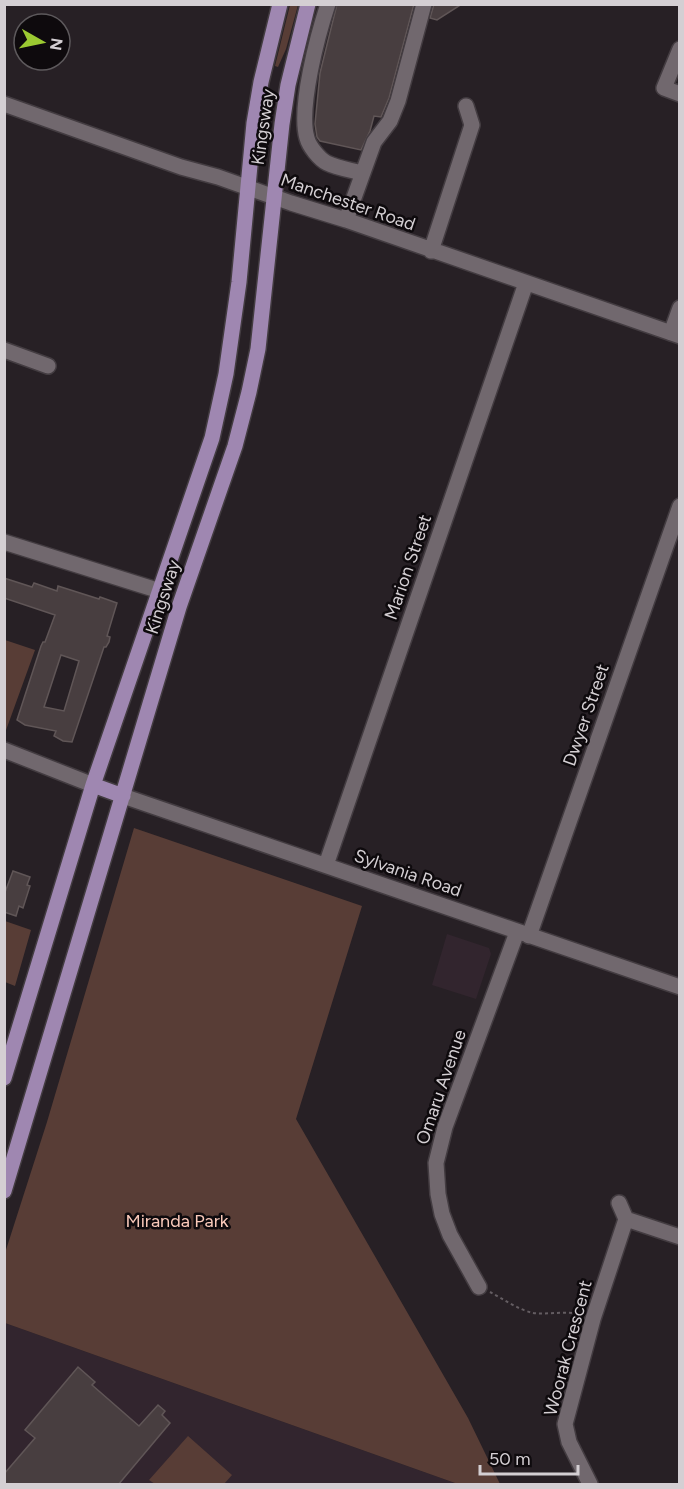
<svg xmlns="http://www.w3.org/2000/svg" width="684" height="1489" font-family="Figtree,sans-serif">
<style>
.built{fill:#32252e}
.green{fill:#583d36}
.building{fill:#483e40;stroke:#605657;stroke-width:1.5;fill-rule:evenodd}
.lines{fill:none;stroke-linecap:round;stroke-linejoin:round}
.minor-casing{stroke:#433c41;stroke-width:18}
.major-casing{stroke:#433c41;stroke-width:18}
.path{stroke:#645d62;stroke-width:2;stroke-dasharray:3 3;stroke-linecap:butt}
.minor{stroke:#71686e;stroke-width:15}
.major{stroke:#9f87b1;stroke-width:15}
.labels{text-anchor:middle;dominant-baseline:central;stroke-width:5;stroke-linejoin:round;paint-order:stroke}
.street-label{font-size:18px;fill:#d4cfd3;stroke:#0e0a0d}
.park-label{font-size:18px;fill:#fbcabb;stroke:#0e0a0d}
</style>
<rect width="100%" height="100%" fill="#272025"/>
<!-- built -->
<path class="built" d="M447,934L489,948L491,954L476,999L432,985Z
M5,1323L455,1483V1484H5Z"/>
<!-- green -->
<path class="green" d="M290,5H298L286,49L278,67L275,66Z
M5,640L35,650L5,733L4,640Z
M134,828L362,906L296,1119L468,1418L500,1484H455V1483L5,1323V1253L47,1122Z
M5,921L31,930L15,986L5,982Z
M188,1436L232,1475L224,1484H155L149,1480Z"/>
<!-- building -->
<path class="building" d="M337,4H414L389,98L381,117L374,116L370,131L361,150L320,141L317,137L315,124L320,73Z
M434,4H462L437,20L430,18Z
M4,578L32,587L34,583L57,591L58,586L99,599L100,597L117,603L107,636L110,637L109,642L106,647H104L72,742L63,741L54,736L56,731L25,725L17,720L41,646L43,642H45L55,615L4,598ZM61,655L79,661L64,711L44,707Z
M13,871L30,877L27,885L30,886L23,908L19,906L16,916L4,912V895Z
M78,1367L95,1382L92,1385L139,1426L158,1405L165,1411L162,1415L170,1423L118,1485H4V1474L35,1438L25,1430Z"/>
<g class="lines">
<!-- minor casing -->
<g class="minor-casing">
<path id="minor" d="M328,4C318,34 298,108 307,138C309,146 319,159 327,163C337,168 351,170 362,173
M680,49L664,88L680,94
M4,104L181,167L218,177L291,203L346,220L680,336
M346,220L374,142L390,121L398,101L424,4
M431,251L472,125L466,106
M671,333L680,308
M4,350L48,366
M4,542L160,591
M4,750L93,785
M123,796L680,987
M326,865L526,283
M529,936L680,506
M619,1203L626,1219L680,1237
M479,1287L450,1235L442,1214L438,1194L436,1163L445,1127L517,932
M590,1484L569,1442L565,1424L593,1319L626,1219"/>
</g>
<!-- major casing -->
<g class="major-casing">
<path id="major" d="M93,785L123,796
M4,1078L93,785L212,438L226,374L239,282L254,123L261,82L280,4
M4,1191L179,607L235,446L249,392L258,349L282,124L288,85L308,4"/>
</g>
<!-- path -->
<path class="path" d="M490,1292C503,1299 519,1310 533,1313C549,1315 566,1310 581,1315"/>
<!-- minor -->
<use href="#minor" class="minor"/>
<!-- major -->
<use href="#major" class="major"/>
</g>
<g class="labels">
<!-- street labels -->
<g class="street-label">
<text transform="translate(263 127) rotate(-82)">Kingsway</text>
<text transform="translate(348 202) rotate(19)">Manchester Road</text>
<text transform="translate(408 567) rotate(-71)">Marion Street</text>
<text transform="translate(163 597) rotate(-72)">Kingsway</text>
<text transform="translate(586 715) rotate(-71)">Dwyer Street</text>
<text transform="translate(408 873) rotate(19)">Sylvania Road</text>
<text transform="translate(441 1087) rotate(-71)">Omaru Avenue</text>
<text transform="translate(568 1348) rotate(-75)">Woorak Crescent</text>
</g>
<!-- park labels -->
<g class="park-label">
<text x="177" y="1221">Miranda Park</text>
</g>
</g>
<!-- border -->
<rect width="684" height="1489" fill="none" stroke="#d4cfd3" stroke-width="12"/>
<!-- north arrow -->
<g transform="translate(42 42) rotate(99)"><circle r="28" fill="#0e0a0d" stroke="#5d595c" stroke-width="1.5"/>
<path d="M0-4.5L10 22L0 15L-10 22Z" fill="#9cca32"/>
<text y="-9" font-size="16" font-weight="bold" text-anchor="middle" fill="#d4cfd3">N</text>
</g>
<!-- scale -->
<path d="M480 1465v9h98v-9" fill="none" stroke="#d4cfd3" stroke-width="3"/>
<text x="489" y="1465" font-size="18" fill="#d4cfd3" stroke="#0e0a0d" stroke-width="4.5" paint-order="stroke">50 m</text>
</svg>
